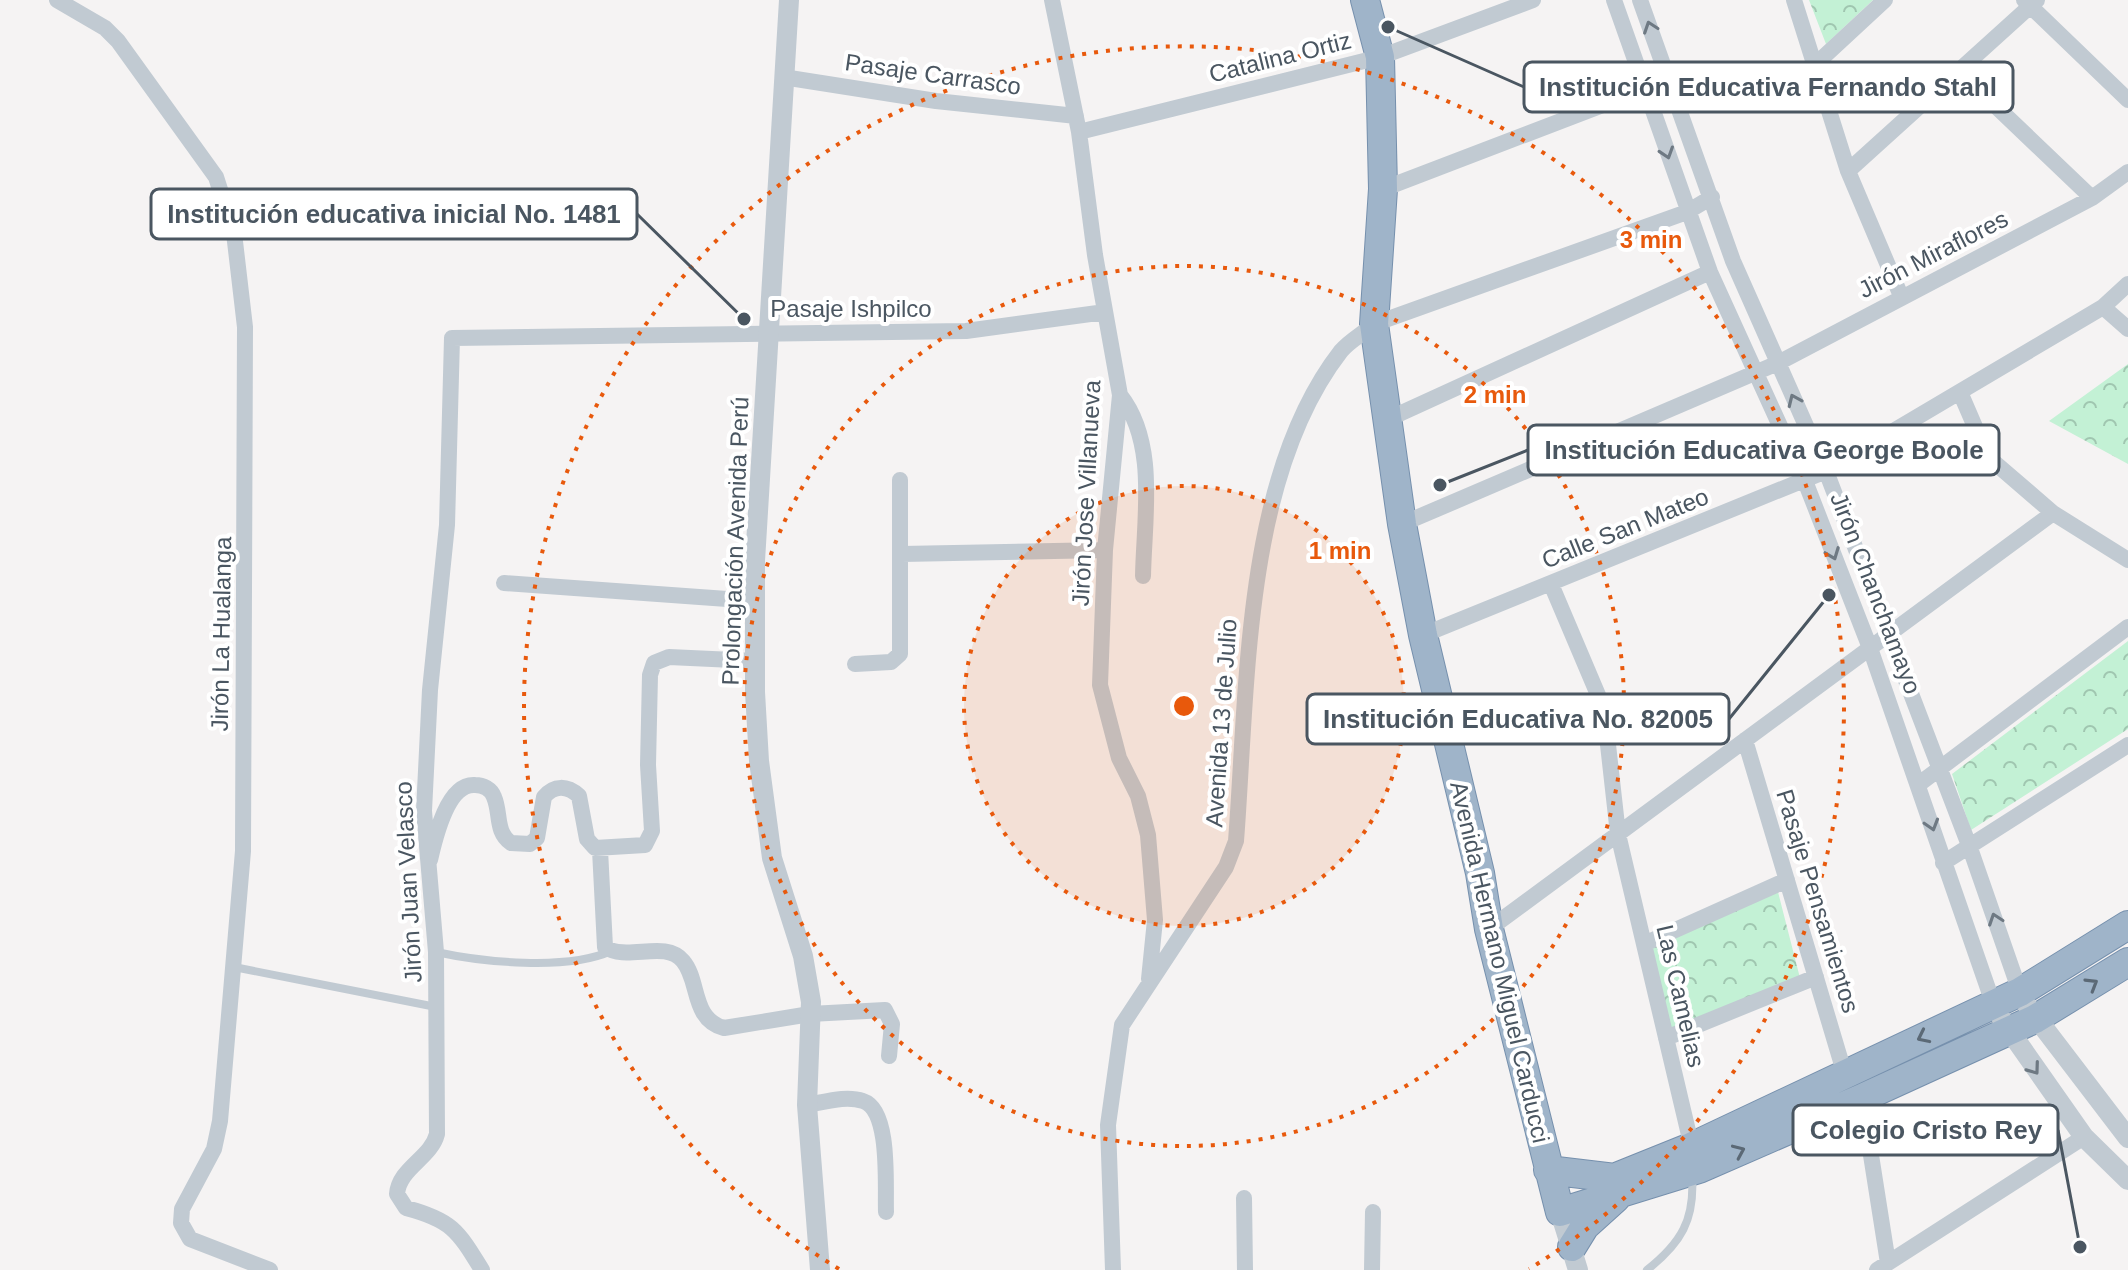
<svg xmlns="http://www.w3.org/2000/svg" width="2128" height="1270" font-family="Arial,sans-serif">
<style>
.park{fill:url(#park-crowns)}
.lines{fill:none;stroke-linecap:round;stroke-linejoin:round}
.trunk-casing{stroke:#7690ad;stroke-width:30}
.service{stroke:#c1cad2;stroke-width:8}
.minor{stroke:#c1cad2;stroke-width:16}
.tertiary{stroke:#c1cad2;stroke-width:20}
.trunk{stroke:#9fb4c9;stroke-width:28}
.oneway{stroke:#6e7983}
.oneway2{stroke:#5b6976}
.ring{fill:none;stroke:#e8590c;stroke-width:4;stroke-dasharray:4 8}
.labels{text-anchor:middle;dominant-baseline:central;stroke-width:8;stroke-linejoin:round;paint-order:stroke}
.street-label{font-size:24px;fill:#4a5661;stroke:#fff}
.centre{fill:#e8590c;stroke:#fff;stroke-width:4}
.ring-label{font-size:24px;text-anchor:middle;font-weight:bold;fill:#e8590c;stroke:#fff;stroke-width:8;stroke-linejoin:round;paint-order:stroke}
.leader{fill:none;stroke:#4a5661;stroke-width:3}
.callout-dot{fill:#4a5661;stroke:#fff;stroke-width:3}
.callout{fill:#fff;stroke:#4a5661;stroke-width:3}
.callout-label{font-size:26px;text-anchor:middle;font-weight:bold;fill:#4a5661}
</style>
<defs>
<pattern id="park-crowns" width="20" height="18" patternUnits="userSpaceOnUse" patternTransform="scale(2)"><rect width="20" height="18" fill="#c3f1d5"/><path d="M2 6a3 3 0 1 1 6 0M12 15a3 3 0 1 1 6 0" fill="none" stroke="#a0c6b0"/></pattern>
</defs>
<rect width="100%" height="100%" fill="#f5f3f3"/>
<!-- park -->
<path class="park" d="M1809,0H1873L1826,44Z
M2128,364V464L2049,421Z
M2128,641V729L1971,830L1952,774Z
M1777,888L1800,978L1668,1032L1649,945Z"/>
<g class="lines">
<!-- trunk casing -->
<g class="trunk-casing">
<path id="trunk" d="M1365,0L1380,57L1383,189L1374,324L1402,524L1423,635L1480,873L1489,929L1560,1212L1699,1169L1862,1098L2035,1019L2128,962
M1548,1170L1615,1178
M1609,1180L1691,1147L2020,992L2128,925
M1572,1247L1585,1226L1616,1198"/>
</g>
<!-- service -->
<path class="service" d="M436,952C482,962 567,971 611,951
M234,967L436,1007
M1647,1270C1681,1243 1695,1220 1692,1176"/>
<!-- minor -->
<path class="minor" d="M57,0L105,28L118,41L216,177L234,233L245,327L243,851L220,1121L214,1149L182,1209L181,1223L190,1239L270,1270
M1052,0L1079,132L1095,255L1120,395L1105,550L1100,685L1119,758L1138,796L1148,835L1155,920L1149,979
M1614,0L1710,272L1805,481L1870,648L1993,1003
M1640,0L1733,261L1826,471L1970,848L2020,992
M1794,0L1848,171L1901,296
M2024,0L2128,100
M1817,63L1885,0
M1960,72L2092,198
M783,77L936,101L1076,116
M1079,132L1380,57L1533,0
M1848,171L2037,0
M1383,189L1668,80
M2103,307L2128,329
M1960,392L1988,457L2053,513L2128,560
M1120,395C1158,443 1144,518 1143,576
M1386,420L1710,272
M1402,524L1778,363L2092,198L2128,172
M902,554L1105,550
M504,583L755,601
M1551,584L1604,709L1618,834L1693,1152
M1423,635L1826,471L2103,307L2128,284
M855,664L891,662L900,654V480
M1745,740L1845,1075
M1919,784L2128,627
M600,850L605,947C627,962 665,939 683,961C700,981 691,1019 724,1028L810,1014L885,1010L892,1024L889,1056
M430,860C435,838 447,783 475,785C483,785 491,789 494,797C501,813 495,832 511,843L530,844L537,838L544,797C554,785 567,785 579,796L587,839L595,848L645,845L652,831L648,765L650,675L654,663L669,657L755,661
M1943,863L2128,745
M1489,929L2053,513
M1644,944L1787,880
M1666,1038L1816,977
M1862,1098L1888,1263
M807,1105C825,1102 846,1095 863,1101C891,1110 885,1186 886,1212
M1244,1198L1245,1270
M482,1270C458,1231 452,1220 406,1208L397,1194C399,1168 431,1158 437,1134L436,952L424,811L430,690L447,525L452,338L966,331L1105,312
M1113,1270L1108,1125L1122,1025L1226,867L1236,841C1248,687 1243,477 1341,351C1349,341 1364,333 1374,324L1687,212L1712,197
M1372,1270L1373,1212
M1877,1270L2084,1137"/>
<!-- tertiary -->
<path class="tertiary" d="M789,0L755,561V692L759,761L772,858L803,956L811,1002L807,1105L820,1270
M2028,1007L2128,1138
M2002,1020L2084,1137L2128,1180
M1560,1212L1578,1270"/>
<!-- trunk -->
<use href="#trunk" class="trunk"/>
</g>
<!-- one-way arrows -->
<defs><path id="oneway-chevron" d="M-2-3.5L2.5 0L-2 3.5" fill="none" stroke-width="1.6" stroke-linecap="round" stroke-linejoin="round" transform="scale(2)"/></defs>
<g class="oneway">
<use href="#oneway-chevron" transform="translate(1650 27) rotate(-109)"/>
<use href="#oneway-chevron" transform="translate(1667 153) rotate(72)"/>
<use href="#oneway-chevron" transform="translate(1794 400) rotate(-114)"/>
<use href="#oneway-chevron" transform="translate(1833 554) rotate(69)"/>
<use href="#oneway-chevron" transform="translate(1932 825) rotate(73)"/>
<use href="#oneway-chevron" transform="translate(1995 919) rotate(-109)"/>
<use href="#oneway-chevron" transform="translate(2034 1069) rotate(54)"/>
</g>
<g class="oneway2">
<use href="#oneway-chevron" transform="translate(2092 984) rotate(-31)"/>
<use href="#oneway-chevron" transform="translate(1923 1037) rotate(154)"/>
<use href="#oneway-chevron" transform="translate(1739 1151) rotate(-24)"/>
</g>
<!-- distance rings -->
<circle cx="1184" cy="706" r="220" fill="#e8590c" fill-opacity=".12"/>
<g class="ring">
<circle cx="1184" cy="706" r="220"/>
<circle cx="1184" cy="706" r="440"/>
<path d="M839 1269A660 660 0 1 1 1529 1269"/>
</g>
<g class="labels">
<!-- street labels -->
<g class="street-label">
<text transform="translate(1280 57) rotate(-14)">Catalina Ortiz</text>
<text transform="translate(933 74) rotate(8)">Pasaje Carrasco</text>
<text transform="translate(1933 254) rotate(-27)">Jirón Miraflores</text>
<text x="851" y="308">Pasaje Ishpilco</text>
<text transform="translate(1086 493) rotate(-87)">Jirón Jose Villanueva</text>
<text transform="translate(1625 528) rotate(-22)">Calle San Mateo</text>
<text transform="translate(735 541) rotate(-88)">Prolongación Avenida Perú</text>
<text transform="translate(1876 593) rotate(69)">Jirón Chanchamayo</text>
<text transform="translate(221 634) rotate(-89)">Jirón La Hualanga</text>
<text transform="translate(1221 723) rotate(-86)">Avenida 13 de Julio</text>
<text transform="translate(408 882) rotate(-93)">Jirón Juan Velasco</text>
<text transform="translate(1818 901) rotate(73)">Pasaje Pensamientos</text>
<text transform="translate(1500 962) rotate(77)">Avenida Hermano Miguel Carducci</text>
<text transform="translate(1681 996) rotate(77)">Las Camelias</text>
</g>
</g>
<circle cx="1184" cy="706" r="12" class="centre"/>
<g class="ring-label">
<text x="1651" y="248">3 min</text>
<text x="1495" y="403">2 min</text>
<text x="1340" y="559">1 min</text>
</g>
<!-- callouts -->
<path class="leader" d="M1388 27L1524 87M744 319L637 214M1440 485L1528 450M1829 595L1729 719M2080 1247L2058 1130"/>
<g class="callout-dot">
<circle cx="1388" cy="27" r="8"/>
<circle cx="744" cy="319" r="8"/>
<circle cx="1440" cy="485" r="8"/>
<circle cx="1829" cy="595" r="8"/>
<circle cx="2080" cy="1247" r="8"/>
</g>
<g class="callout">
<rect x="1524" y="62" width="489" height="50" rx="8"/>
<rect x="151" y="189" width="486" height="50" rx="8"/>
<rect x="1528" y="425" width="471" height="50" rx="8"/>
<rect x="1307" y="694" width="422" height="50" rx="8"/>
<rect x="1793" y="1105" width="265" height="50" rx="8"/>
</g>
<g class="callout-label">
<text x="1768" y="96">Institución Educativa Fernando Stahl</text>
<text x="394" y="223">Institución educativa inicial No. 1481</text>
<text x="1764" y="459">Institución Educativa George Boole</text>
<text x="1518" y="728">Institución Educativa No. 82005</text>
<text x="1926" y="1139">Colegio Cristo Rey</text>
</g>
</svg>
